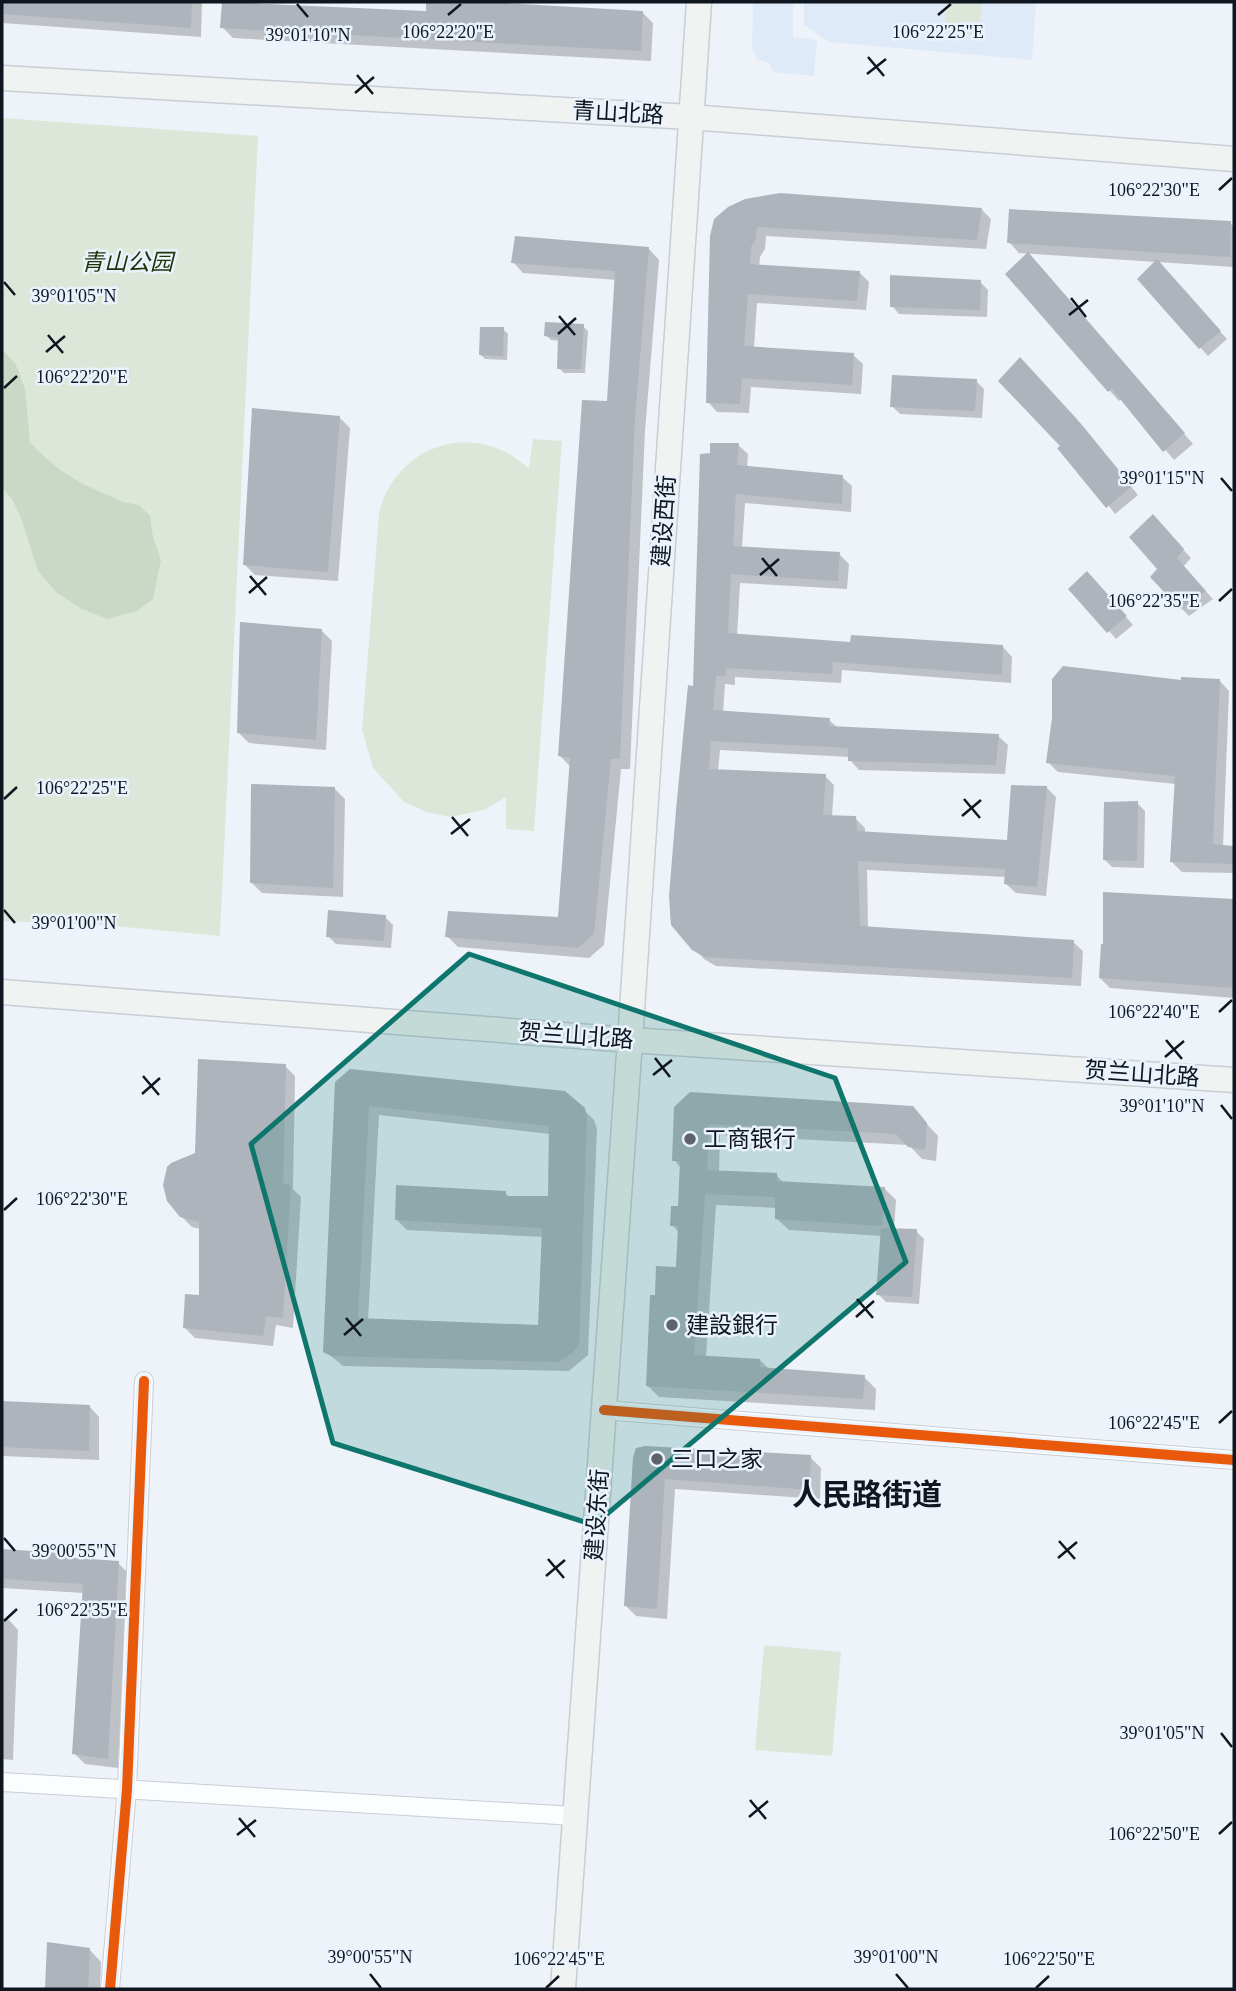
<svg xmlns="http://www.w3.org/2000/svg" width="1236" height="1991" font-family="'Times New Roman','Noto Sans SC',serif">
<style>
.built{fill:#dfeaf8}
.green{fill:#dce7da}
.forest{fill:#cad9c5}
.shadow{fill:#0003;fill-rule:evenodd}
.building{fill:#aeb4bb;fill-rule:evenodd}
.lines{fill:none;stroke-linecap:round;stroke-linejoin:round}
.minor-casing{stroke:#c8ced6;stroke-width:20}
.secondary-casing{stroke:#c8ced6;stroke-width:27}
.minor{stroke:#fcfdfe;stroke-width:18}
.secondary{stroke:#f1f3f2;stroke-width:24}
.cycleway-casing{stroke:#eaf3fd;stroke-width:15}
.cycleway{stroke:#e8590c;stroke-width:10}
.marked{fill:#0f766e;fill-opacity:0.2;stroke:#0f766e;stroke-width:5;stroke-linejoin:round}
.ticks{fill:none;stroke:#0f161f;stroke-width:2.5}
.poi-dot{fill:#5d636b;stroke:#eaf3fd;stroke-width:2.5}
.labels{text-anchor:middle;dominant-baseline:central;stroke-width:5;stroke-linejoin:round;paint-order:stroke}
.street-label{font-size:23px;fill:#0f161f;stroke:#eaf3fd}
.park-label{font-size:23px;font-style:italic;fill:#203307;stroke:#eaf3fd}
.poi-label{font-size:23px;fill:#0f161f;stroke:#eaf3fd;text-anchor:start}
.district-label{font-size:30px;font-weight:bold;fill:#0f161f;stroke:#eaf3fd}
.ticks-label{font-size:18px;text-anchor:middle;fill:#0f161f;stroke:#eaf3fd;stroke-width:5;stroke-linejoin:round;paint-order:stroke}
</style>
<rect width="100%" height="100%" fill="#eef3f9"/>
<!-- built -->
<path class="built" d="M753,2H793V37L817,40L814,76L773,72L769,63L757,59L752,49Z
M804,2H1036L1032,60L829,42L804,25Z"/>
<!-- green -->
<path class="green" d="M947,2H982L979,35L944,32Z
M2,118L258,136L220,936L103,925L2,921Z
M533,439L562,441L534,831L506,829V797L484,810L450,817L426,812L404,802L373,768L362,730L379,514C391,457 453,424 507,453C515,457 522,463 529,468Z
M764,1645L841,1652L832,1756L755,1750Z"/>
<!-- forest -->
<path class="forest" d="M2,349L16,365L25,389L30,442L37,450L60,470L83,484L123,502L139,505L150,516L153,537L161,560L153,599L137,611L107,619L80,608L56,592L38,571L21,518L12,499L2,487Z"/>
<!-- shadow -->
<path class="shadow" d="M2,2H202L201,37L2,23Z
M224,2L428,13V2H465L642,12L653,23L651,61L233,38L222,27Z
M981,209L991,219L986,249L766,236L765,249L760,257L759,267L859,272L869,282L866,310L757,303L754,348L853,355L863,364L861,394L751,387L749,413L717,412L708,402L716,220Z
M1230,223L1234,227V267L1157,262L1227,339L1208,356L1139,279L1156,262L1019,253L1009,242Z
M649,249L659,260L645,431L630,769H621L604,945L589,958L458,947L447,936L560,918L571,767L559,755L609,402L617,280L523,273L513,262Z
M1038,264L1193,444L1174,460L1122,399L1119,401L1110,391L1007,274Z
M980,282L988,290L987,317L899,314L892,306Z
M583,326L588,331L585,373H564L559,368L560,341L551,340L546,335Z
M503,329L508,334L507,360L485,359L480,354Z
M1020,360L1083,426L1138,495L1115,514L1063,446Z
M976,381L984,389L982,418L900,414L892,406Z
M339,417L350,428L338,581L255,575L244,564Z
M738,445L748,454L747,468L842,477L852,486L851,512L745,503L742,548L839,554L849,564L847,589L740,583L737,636L852,643L1003,647L1012,657L1011,683L842,670L841,683L735,677V685L725,684L723,713L829,720L838,728L998,736L1008,745L1005,774L859,770L850,760V757L720,750L718,771L825,776L834,785L832,817L855,818L865,828V833L1009,842L1046,787L1056,797L1046,896L1016,893L1006,884V877L867,870L868,928L1073,942L1083,951L1081,986L716,966L704,959L672,924L670,915L677,810L694,688L712,454Z
M1160,524L1191,558L1183,567L1213,599L1189,616L1181,608L1160,569Z
M1095,581L1133,625L1116,639L1109,631Z
M322,631L332,641L326,750L249,743L238,732Z
M1219,680L1229,691L1223,847L1234,848V873L1182,872L1172,862L1176,784L1058,772L1048,762L1182,682Z
M334,788L345,799L343,897L262,893L251,882Z
M1137,803L1145,811L1144,868L1112,867L1104,859Z
M1105,893L1234,901V998L1110,988L1100,978L1104,946Z
M385,917L393,925L391,948L336,944L328,936Z
M285,1066L295,1076L293,1189L301,1197L293,1328L276,1325L273,1346L195,1338L184,1327L201,1297L200,1229L192,1227L181,1216L197,1154Z
M337,1083L583,1109L594,1120L597,1129L588,1355L569,1371L343,1366L325,1351ZM379,1115L550,1134L549,1197H510L505,1193L396,1219L407,1230L543,1237L540,1327L368,1321Z
M675,1108H912L938,1136L936,1161L922,1159L909,1145L720,1135L719,1172L776,1175L785,1184L884,1188L896,1200L894,1230L916,1231L924,1239L919,1304L886,1302L878,1294L882,1236L789,1230L777,1219V1208L716,1205L706,1357L760,1360L769,1369L864,1377L876,1389L875,1410L659,1397L647,1385L656,1296L678,1269L679,1232L672,1225L680,1208L681,1168L674,1160Z
M2,1402L89,1406L99,1417V1460L2,1456Z
M810,1457L821,1468L820,1499L675,1489L667,1619L636,1616L626,1606L634,1458Z
M2,1550L63,1555L67,1559L118,1563L129,1574L118,1768L85,1764L74,1753L84,1593L2,1588Z
M2,1619H8L18,1630L13,1760L2,1759Z
M49,1944L89,1949L101,1962L100,1989H47Z"/>
<!-- building -->
<path class="building" d="M2,2H192L191,28L2,14Z
M222,2L426,11V2H488L643,11L641,51L220,28Z
M780,193L982,208L977,240L757,227L756,239L751,247L750,264L860,271L857,301L748,294L744,346L854,353L852,385L742,378L740,404L706,403L710,236L714,219L728,207L745,199Z
M1009,209L1231,221L1230,257L1007,243Z
M515,236L649,247L635,419L620,759H611L594,934L578,948L445,937L448,911L558,917L570,758L558,756L582,400L607,401L615,271L511,263Z
M1028,252L1185,433L1163,452L1112,389L1108,392L1005,274Z
M1157,259L1221,331L1199,349L1137,279Z
M890,275L981,280L980,310L890,307Z
M545,322L584,324L581,369H557L558,338L544,336Z
M480,327H504L503,356L479,355Z
M1020,357L1075,417L1132,486L1106,508L1057,448L1060,446L998,381Z
M892,375L977,379L975,411L890,407Z
M252,408L340,416L328,572L243,565Z
M710,443H739L737,465L843,475L842,504L736,494L733,546L840,552L838,581L731,574L728,633L850,642L851,635L1003,645L1002,675L833,662L832,674L726,668V676H716L713,710L830,718L829,726L999,734L996,765L848,761V748L711,741L709,769L826,774L823,815L856,816L857,831L1007,840L1011,785L1047,786L1037,887L1004,884L1005,869L858,861L860,926L1074,940L1072,978L705,957L692,950L671,925L669,896L676,810L688,685L693,686L700,454L710,453Z
M1153,514L1184,549L1177,558L1206,591L1180,609L1150,577L1157,569L1129,537Z
M1087,571L1127,616L1107,633L1068,589Z
M240,622L322,629L316,740L237,733Z
M1063,666L1181,680V677L1220,679L1213,844L1234,846V864L1170,862L1175,776L1046,763L1052,718V679Z
M251,784L335,787L333,888L250,883Z
M1138,801L1137,861L1103,860L1104,802Z
M1103,892L1234,899V988L1099,978L1101,944H1103Z
M328,910L386,915L384,941L326,937Z
M198,1059L286,1064L283,1183L291,1185L283,1318L266,1316L263,1336L183,1328L185,1294L199,1295V1222L180,1217L167,1201L163,1185L167,1167L171,1163L195,1153Z
M350,1069L565,1091L585,1108L587,1118L579,1345L572,1353L559,1362L331,1356L323,1352L335,1082ZM369,1106L549,1126L548,1196H506V1191L396,1185L395,1220L542,1228L538,1325L358,1318Z
M690,1092L913,1106L927,1123L925,1150L908,1147L896,1134L709,1124L707,1170L777,1173V1181L885,1187L882,1226L775,1219V1197L705,1194L694,1355L760,1359V1367L865,1375L863,1399L646,1386L650,1295H655L656,1266L676,1267L678,1226H670L671,1206H678L680,1161H672L674,1107Z
M881,1228L917,1229L912,1297L876,1295Z
M2,1401L90,1405L89,1451L2,1447Z
M645,1446L811,1455L810,1490L665,1479L657,1609L624,1606L633,1457L636,1448Z
M2,1549L63,1553V1557L119,1561L108,1759L72,1754L83,1584L2,1579Z
M47,1942L90,1948L88,1989H45Z"/>
<g class="lines">
<!-- minor casing -->
<g class="minor-casing">
<path id="minor" d="M604,1410L1234,1460
M2,1782L575,1816
M110,1989L127,1789L144,1381"/>
</g>
<!-- secondary casing -->
<g class="secondary-casing">
<path id="secondary" d="M2,78L690,117L1234,159
M2,992L630,1040L1234,1080
M563,1989L630,1040L699,2"/>
</g>
<!-- minor -->
<use href="#minor" class="minor"/>
<!-- secondary -->
<use href="#secondary" class="secondary"/>
<!-- cycleway casing -->
<g class="cycleway-casing">
<path id="cycleway" d="M604,1410L1234,1460
M110,1989L127,1789L144,1381"/>
</g>
<!-- cycleway -->
<use href="#cycleway" class="cycleway"/>
</g>
<!-- marked area -->
<path class="marked" d="M469,954L835,1078L906,1262L594,1525L333,1443L251,1144Z"/>
<!-- ticks -->
<path class="ticks" d="M297,4L308,17M448,15L461,4M938,15L951,4M868,57L884,76M867,74L886,59M357,75L373,94M355,93L374,77M1219,190L1232,178M4,282L15,295M1071,298L1086,317M1069,315L1088,300M559,316L575,335M558,334L576,318M48,335L63,353M46,352L65,336M4,388L17,376M1221,478L1232,491M762,558L777,576M760,575L779,559M250,576L266,595M249,593L267,577M1219,601L1232,589M4,799L17,787M964,799L980,818M962,816L981,800M452,817L468,836M451,834L470,819M4,910L15,923M1219,1012L1232,1000M1166,1040L1182,1059M1165,1057L1184,1041M655,1058L670,1077M653,1075L672,1060M143,1076L159,1095M142,1094L160,1078M1221,1105L1232,1119M4,1210L17,1198M857,1299L873,1318M856,1317L874,1301M346,1318L361,1336M344,1335L363,1319M1219,1423L1232,1411M4,1538L15,1551M1059,1541L1075,1559M1058,1558L1077,1542M548,1559L564,1578M546,1576L565,1560M4,1621L17,1609M1221,1733L1232,1747M750,1800L766,1819M749,1817L768,1801M239,1818L255,1837M1219,1834L1232,1822M237,1835L256,1820M370,1974L381,1988M896,1974L908,1988M546,1988L559,1976M1036,1988L1049,1976"/>
<!-- markers -->
<g class="poi-dot">
<circle cx="690" cy="1139" r="7"/>
<circle cx="672" cy="1325" r="7"/>
<circle cx="657" cy="1459" r="7"/>
</g>
<g class="labels">
<!-- street labels -->
<g class="street-label">
<text transform="translate(618 113) rotate(3)">青山北路</text>
<text transform="translate(664 521) rotate(-86)">建设西街</text>
<text transform="translate(576 1036) rotate(4)">贺兰山北路</text>
<text transform="translate(1142 1074) rotate(4)">贺兰山北路</text>
<text transform="translate(597 1515) rotate(-86)">建设东街</text>
</g>
<!-- park labels -->
<g class="park-label">
<text x="127" y="262">青山公园</text>
</g>
<!-- poi labels -->
<g class="poi-label">
<text x="704" y="1139">工商银行</text>
<text x="686" y="1325">建設銀行</text>
<text x="671" y="1459">三口之家</text>
</g>
<!-- district labels -->
<g class="district-label">
<text x="867" y="1494">人民路街道</text>
</g>
</g>
<g class="ticks-label">
<text x="448" y="38">106°22'20"E</text>
<text x="938" y="38">106°22'25"E</text>
<text x="308" y="41">39°01'10"N</text>
<text x="1154" y="196">106°22'30"E</text>
<text x="74" y="302">39°01'05"N</text>
<text x="82" y="383">106°22'20"E</text>
<text x="1162" y="484">39°01'15"N</text>
<text x="1154" y="607">106°22'35"E</text>
<text x="82" y="794">106°22'25"E</text>
<text x="74" y="929">39°01'00"N</text>
<text x="1154" y="1018">106°22'40"E</text>
<text x="1162" y="1112">39°01'10"N</text>
<text x="82" y="1205">106°22'30"E</text>
<text x="1154" y="1429">106°22'45"E</text>
<text x="74" y="1557">39°00'55"N</text>
<text x="82" y="1616">106°22'35"E</text>
<text x="1162" y="1739">39°01'05"N</text>
<text x="1154" y="1840">106°22'50"E</text>
<text x="370" y="1963">39°00'55"N</text>
<text x="896" y="1963">39°01'00"N</text>
<text x="559" y="1965">106°22'45"E</text>
<text x="1049" y="1965">106°22'50"E</text>
</g>
<!-- border -->
<rect width="1236" height="1991" fill="none" stroke="#0f161f" stroke-width="7"/>
</svg>
